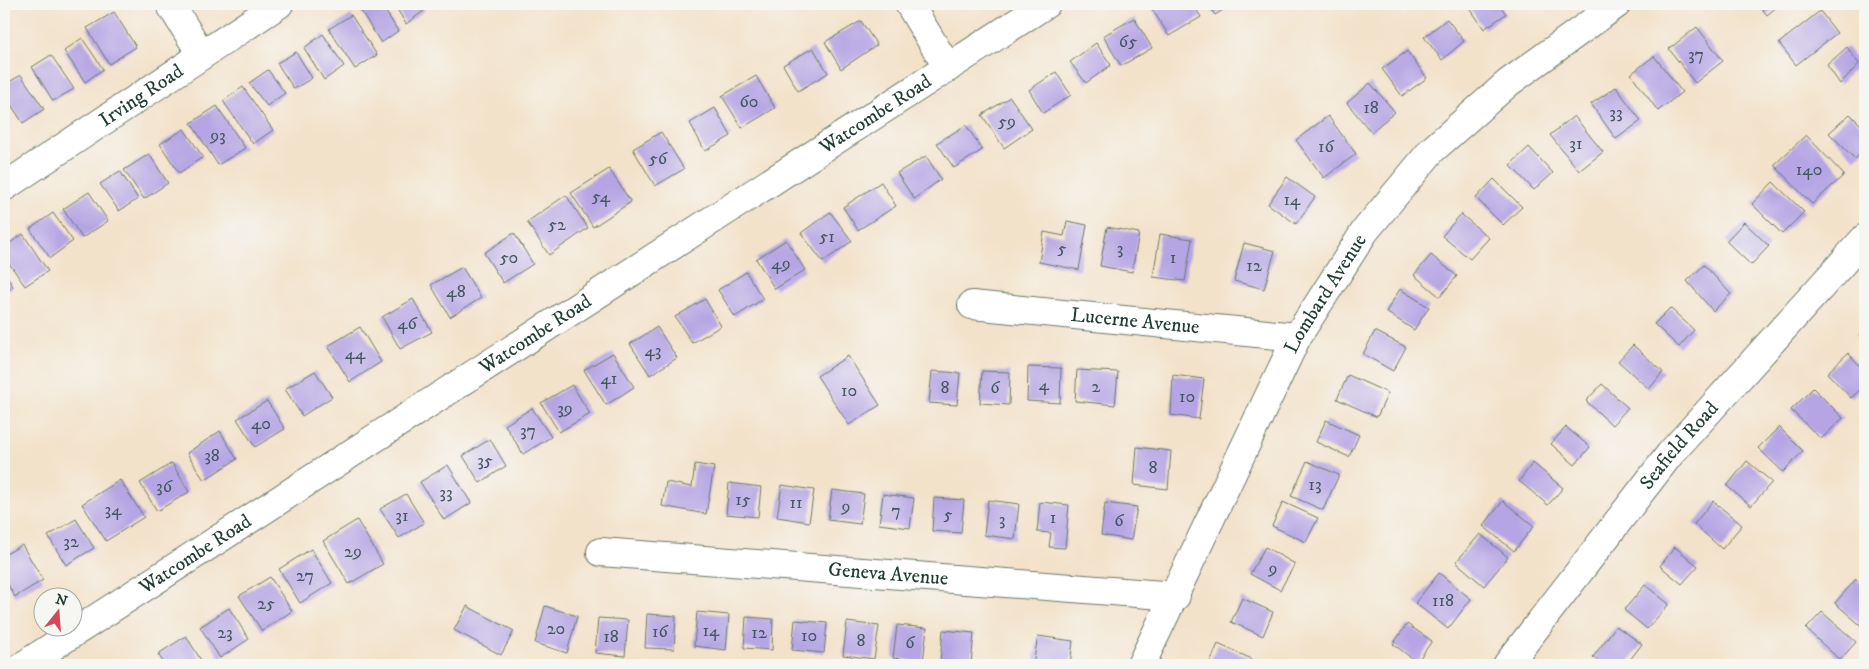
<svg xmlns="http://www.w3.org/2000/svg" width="1869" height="669" font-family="'IM FELL DW Pica',serif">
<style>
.building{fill:#b5a5e4}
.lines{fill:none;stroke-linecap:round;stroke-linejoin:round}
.street-casing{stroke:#697768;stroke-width:30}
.street{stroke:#fff;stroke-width:28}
.labels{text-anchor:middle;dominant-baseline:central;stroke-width:4;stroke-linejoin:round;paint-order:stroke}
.number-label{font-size:18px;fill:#445760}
.street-label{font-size:20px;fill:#1f3d34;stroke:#f6f6f2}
</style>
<rect width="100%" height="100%" fill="#f6f6f2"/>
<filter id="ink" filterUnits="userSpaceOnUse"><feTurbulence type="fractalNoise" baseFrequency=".02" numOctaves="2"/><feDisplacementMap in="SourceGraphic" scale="10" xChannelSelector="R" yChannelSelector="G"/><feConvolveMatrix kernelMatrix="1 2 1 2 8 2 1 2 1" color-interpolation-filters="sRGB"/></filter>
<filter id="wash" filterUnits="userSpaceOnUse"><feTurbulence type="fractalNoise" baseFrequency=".0096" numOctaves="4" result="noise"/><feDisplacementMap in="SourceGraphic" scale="20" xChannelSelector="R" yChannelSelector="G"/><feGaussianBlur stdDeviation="1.12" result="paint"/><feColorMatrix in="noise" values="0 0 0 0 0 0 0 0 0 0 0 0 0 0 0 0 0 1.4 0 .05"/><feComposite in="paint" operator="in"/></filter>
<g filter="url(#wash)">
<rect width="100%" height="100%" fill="#f3e2ca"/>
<g id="blocks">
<!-- building -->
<path class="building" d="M365,4H381L398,31L381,43L359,8Z
M394,4H420L425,10L406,24Z
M1149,4H1193L1201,17L1169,36Z
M1208,4H1232L1215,15Z
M1467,4H1499L1506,14L1484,29Z
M1758,4H1780L1767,15Z
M1820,11L1837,33L1796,65L1779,43Z
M114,12L136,47L109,64L87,28Z
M351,15L377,55L355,69L329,29Z
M1134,18L1152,48L1121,66L1103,36Z
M1447,19L1464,41L1442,60L1424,37Z
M861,21L877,45L841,69L825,42Z
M1697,27L1723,61L1695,83L1669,49Z
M323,34L344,66L324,80L304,48Z
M82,38L103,69L85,82L64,51Z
M1096,43L1111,65L1086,83L1070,62Z
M1847,47L1859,64L1840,84L1827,65Z
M813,48L828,73L798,91L783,65Z
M1407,51L1427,78L1402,96L1382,69Z
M296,52L312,78L294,89L277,63Z
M51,55L74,89L53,101L32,67Z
M1654,56L1682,92L1658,111L1631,74Z
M268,70L285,93L267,106L249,83Z
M1056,72L1071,95L1043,113L1029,90Z
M21,75L44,109L23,123L4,94V85Z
M756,76L775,108L742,128L722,96Z
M1370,83L1395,112L1371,132L1347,103Z
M243,87L273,130L253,144L223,101Z
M1616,87L1641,121L1616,139L1591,104Z
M1010,97L1032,129L1004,148L982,115Z
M217,106L245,148L218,165L191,123Z
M715,108L731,136L705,151L690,123Z
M1850,114L1865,129V149L1855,159L1829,133Z
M1328,116L1356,154L1324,178L1296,140Z
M1574,116L1603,152L1579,171L1550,135Z
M966,125L982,150L954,168L937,143Z
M184,129L203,157L179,173L160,144Z
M661,132L684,169L655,186L633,149Z
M1806,135L1844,175L1812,204L1774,165Z
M1529,147L1553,173L1534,190L1510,165Z
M149,154L168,183L144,199L124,170Z
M926,156L941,179L914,199L897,173Z
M609,169L631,202L593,227L571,193Z
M120,171L138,199L119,211L100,184Z
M1287,177L1315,197L1296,224L1268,204Z
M1494,179L1522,207L1503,225L1476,198Z
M881,182L896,206L858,230L843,207Z
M1773,182L1804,212L1782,234L1752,204Z
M89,192L108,221L82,238L63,209Z
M566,195L588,228L549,255L527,222Z
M830,212L852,241L823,262L801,233Z
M53,213L73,241L50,258L30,229Z
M1461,214L1489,238L1470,259L1442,236Z
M1067,221L1087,225L1079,270L1039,262L1044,232L1064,236Z
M1744,222L1769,246L1751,265L1726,241Z
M1107,227L1139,233L1132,272L1100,266Z
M514,233L533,264L503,283L484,253Z
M23,234L48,271L25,286L4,256V247Z
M1160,234L1192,239L1185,281L1153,277Z
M786,240L805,270L775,289L756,259Z
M1244,243L1275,251L1264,289L1234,281Z
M1431,255L1457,276L1440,297L1414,275Z
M1704,265L1731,294L1713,311L1687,281Z
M462,267L481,298L450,317L431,285Z
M4,272L13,287L4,293Z
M746,272L763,299L735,317L718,290Z
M1400,289L1429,307L1414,330L1386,312Z
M413,299L432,332L400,349L382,317Z
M705,299L721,326L692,343L675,317Z
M1670,308L1694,330L1679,347L1654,324Z
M360,327L381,362L350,382L328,346Z
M657,327L677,358L650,375L630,344Z
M1865,330V341L1860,335Z
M1375,331L1406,347L1393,371L1363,354Z
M1633,345L1663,372L1649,389L1618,361Z
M613,353L634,387L606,405L584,370Z
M1848,353L1865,371V385L1851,398L1827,373Z
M848,356L880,405L849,425L817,376Z
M1028,367L1061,368L1060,403L1027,401Z
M1077,370L1118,372L1115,405L1075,401Z
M315,371L332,397L302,416L285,389Z
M932,371L960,373L957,405L929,403Z
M982,371L1010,372L1009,405L980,403Z
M1173,375L1204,379L1199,419L1171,415Z
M1348,375L1388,393L1377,417L1337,399Z
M1602,384L1628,408L1612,425L1586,401Z
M572,385L590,414L559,432L541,403Z
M1813,388L1843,418L1821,439L1791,410Z
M267,401L285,429L255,447L237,419Z
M532,408L551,437L523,454L505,425Z
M1326,420L1359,435L1349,457L1316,442Z
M1566,427L1590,447L1575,465L1551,444Z
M1779,427L1803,451L1783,472L1758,448Z
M220,431L237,459L204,480L187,453Z
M490,439L506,466L480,483L463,456Z
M1137,447L1171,451L1168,489L1134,485Z
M1307,461L1339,475L1323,510L1291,496Z
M1747,461L1772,482L1751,506L1727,486Z
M172,463L189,492L157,511L140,483Z
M1533,463L1563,488L1548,505L1519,481Z
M695,464L714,467L706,514L662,506L666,482L692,487Z
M448,465L471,503L444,520L420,482Z
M120,480L144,517L106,541L82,504Z
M729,483L761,487L758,517L726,514Z
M782,485L814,490L809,522L777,517Z
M832,490L864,494L860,524L828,520Z
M406,494L424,523L399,538L380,509Z
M883,494L914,498L910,528L879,524Z
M934,498L964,500L961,533L932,531Z
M988,500L1019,504L1015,539L984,535Z
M1503,501L1534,526L1514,551L1483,526Z
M1713,501L1742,525L1722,549L1694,524Z
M1040,502L1069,505L1065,548L1049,547L1051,533L1037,532Z
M1283,502L1318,518L1306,542L1272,526Z
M1105,503L1137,507L1131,540L1101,535Z
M76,519L94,548L66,565L48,536Z
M357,520L383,564L349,584L323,541Z
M1480,534L1508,557L1484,586L1456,562Z
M22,545L43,580L15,597L4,578V555Z
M1265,547L1295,564L1280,590L1250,574Z
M1675,547L1698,566L1682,584L1660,566Z
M311,549L332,583L300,603L279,569Z
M1439,573L1471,599L1448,629L1415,603Z
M270,577L292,611L262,631L239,596Z
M1856,579L1865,587V629L1835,603Z
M1645,585L1669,604L1647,629L1624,610Z
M1242,598L1273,612L1263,636L1231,622Z
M467,606L514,631L501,655L454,630Z
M545,606L577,616L567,653L535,643Z
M229,608L249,639L220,658L200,627Z
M697,612L729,615L726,650L694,646Z
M1822,612L1856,642L1840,660L1806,629Z
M647,614L676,616L674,649L645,648Z
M746,617L773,619L772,650L744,648Z
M598,618L628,620L625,656L595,653Z
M795,620L827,623L824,653L792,650Z
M847,622L879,626L874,659L843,655Z
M1407,624L1432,641L1417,662L1393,644Z
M897,625L927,628L923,662L893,658Z
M1616,626L1642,644L1626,665H1605L1593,657Z
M943,630L974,633L971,665L940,662Z
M186,636L204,665H165L158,654Z
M1038,636L1073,641L1070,665H1033Z
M1218,644L1252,659L1249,665H1209Z
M1795,659L1802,665H1789Z"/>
</g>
</g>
<g filter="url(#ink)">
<use href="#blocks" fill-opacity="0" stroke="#697768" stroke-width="1"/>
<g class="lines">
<!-- street casing -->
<g class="street-casing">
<g id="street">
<path d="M170,4L202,55"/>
<path d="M909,4L948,68"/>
<path id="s1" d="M4,187L279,4"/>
<path id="s2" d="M972,305L1297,337"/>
<path id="s3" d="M601,552L1176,596"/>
<path id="s4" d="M24,665L1046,4"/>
<path id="s5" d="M1141,665L1297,337L1365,231L1432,150L1508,83L1617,4"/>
<path id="s6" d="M1507,665L1670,454L1865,238"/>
</g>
</g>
<!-- street -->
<use href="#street" class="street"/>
</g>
</g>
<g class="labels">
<!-- number labels -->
<g class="number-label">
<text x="1128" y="42">65</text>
<text x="1696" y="55">37</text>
<text x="749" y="102">60</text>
<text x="1371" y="108">18</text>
<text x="1616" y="113">33</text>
<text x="1007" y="122">59</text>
<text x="218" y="136">93</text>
<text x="1576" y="144">31</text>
<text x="1326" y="147">16</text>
<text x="658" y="159">56</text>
<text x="1809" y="170">140</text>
<text x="601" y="197">54</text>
<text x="1292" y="200">14</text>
<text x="557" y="225">52</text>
<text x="827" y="237">51</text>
<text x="1062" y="249">5</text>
<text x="1120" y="249">3</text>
<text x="509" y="258">50</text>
<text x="1173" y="258">1</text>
<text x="781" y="264">49</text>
<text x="1254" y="266">12</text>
<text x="456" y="292">48</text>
<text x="407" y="324">46</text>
<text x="653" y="351">43</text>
<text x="355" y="354">44</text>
<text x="609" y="379">41</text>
<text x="1044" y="385">4</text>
<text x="1096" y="387">2</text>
<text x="945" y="388">8</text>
<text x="995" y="388">6</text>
<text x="849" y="391">10</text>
<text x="1187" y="397">10</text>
<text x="565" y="409">39</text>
<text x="261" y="424">40</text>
<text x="528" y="431">37</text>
<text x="212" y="456">38</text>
<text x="485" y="461">35</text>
<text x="1153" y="468">8</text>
<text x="1315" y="485">13</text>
<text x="164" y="487">36</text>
<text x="446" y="493">33</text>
<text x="743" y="500">15</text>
<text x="796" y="503">11</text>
<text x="846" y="507">9</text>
<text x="113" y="510">34</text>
<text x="896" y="511">7</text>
<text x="948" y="515">5</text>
<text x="402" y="516">31</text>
<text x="1053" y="518">1</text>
<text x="1002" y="520">3</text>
<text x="1119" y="521">6</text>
<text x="71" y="542">32</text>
<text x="353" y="552">29</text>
<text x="1273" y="569">9</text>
<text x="305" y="576">27</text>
<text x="1443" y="601">118</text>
<text x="266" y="604">25</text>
<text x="556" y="629">20</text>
<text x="711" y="631">14</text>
<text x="660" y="632">16</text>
<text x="225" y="633">23</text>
<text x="759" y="633">12</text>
<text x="809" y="636">10</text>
<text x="611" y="637">18</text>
<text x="861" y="641">8</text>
<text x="910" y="643">6</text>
</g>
<!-- street labels -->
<g class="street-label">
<text stroke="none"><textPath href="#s1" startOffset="165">Irving Road</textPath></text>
<text stroke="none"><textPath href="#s4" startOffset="1014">Watcombe Road</textPath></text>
<text stroke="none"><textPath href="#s5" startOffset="415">Lombard Avenue</textPath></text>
<text stroke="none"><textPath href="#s2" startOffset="164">Lucerne Avenue</textPath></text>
<text stroke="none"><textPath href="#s4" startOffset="609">Watcombe Road</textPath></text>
<text stroke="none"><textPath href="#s6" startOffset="279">Seafield Road</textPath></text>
<text stroke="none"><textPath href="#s4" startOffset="204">Watcombe Road</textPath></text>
<text stroke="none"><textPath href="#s3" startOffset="288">Geneva Avenue</textPath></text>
</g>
</g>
<!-- margin -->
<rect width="1869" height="669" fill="none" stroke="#f6f6f2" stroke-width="20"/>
<!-- north arrow -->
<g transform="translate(58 612) rotate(17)"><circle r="24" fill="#f6f6f2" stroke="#a0aca6"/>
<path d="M0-4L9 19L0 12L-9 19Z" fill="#d1495b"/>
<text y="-8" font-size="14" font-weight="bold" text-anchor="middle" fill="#1f3d34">N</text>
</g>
</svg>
